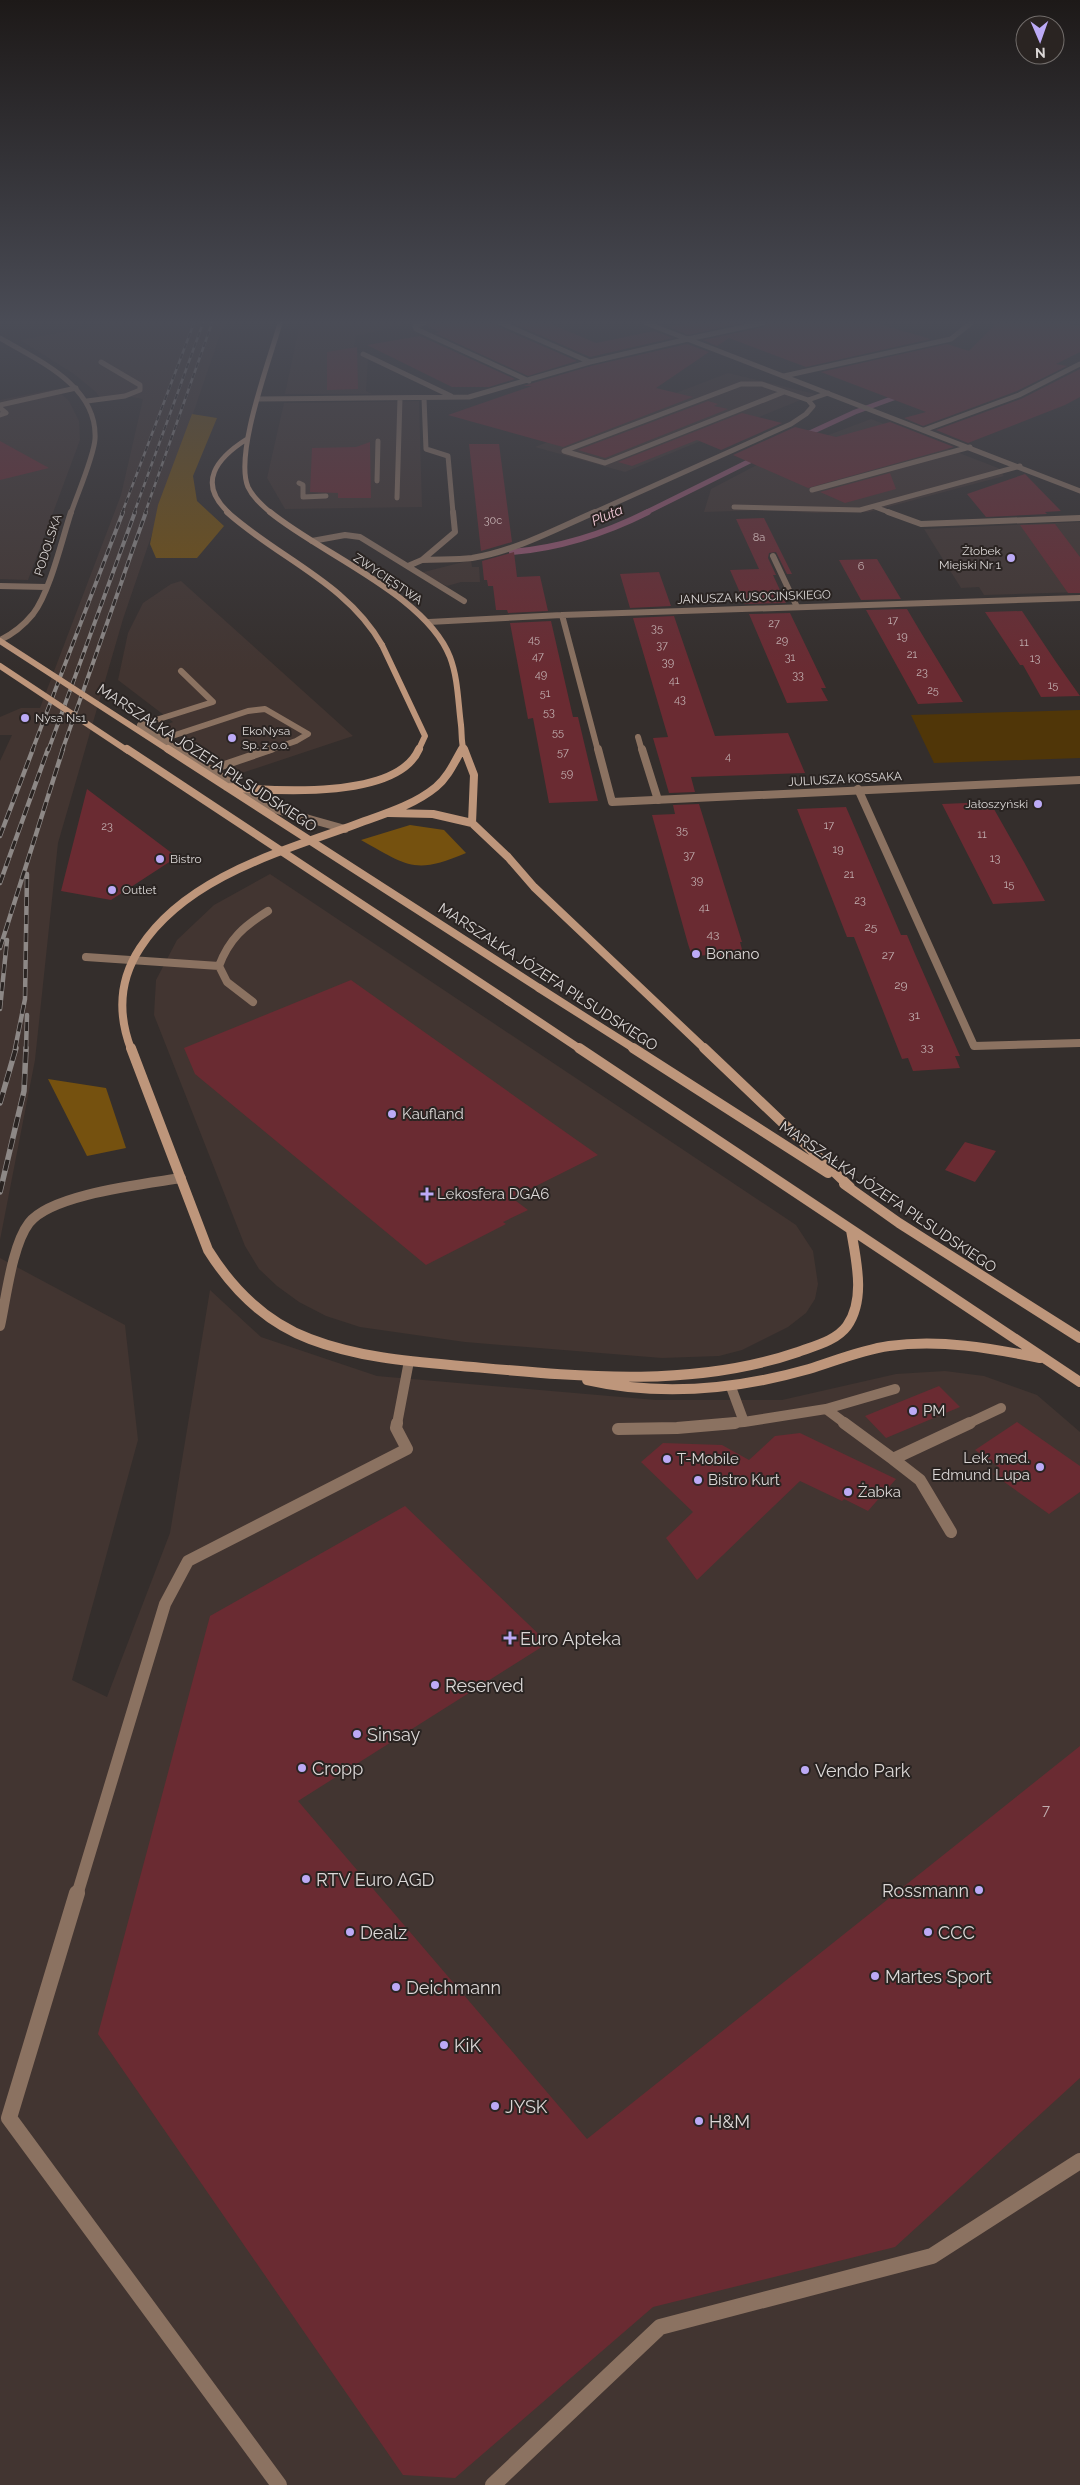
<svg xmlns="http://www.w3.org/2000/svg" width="1080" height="2485" font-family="Raleway,sans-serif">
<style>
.built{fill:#423531}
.green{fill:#503608}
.forest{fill:#75510f}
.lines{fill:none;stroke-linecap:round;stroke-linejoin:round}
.stream-far1{stroke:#94556e;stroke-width:5}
.stream{stroke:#94556e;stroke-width:6}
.building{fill:#6a2b32}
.service-far5{stroke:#8b7261;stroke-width:5}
.service-far4{stroke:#8b7261;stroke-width:6}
.service-far3{stroke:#8b7261;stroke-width:8}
.service-far2{stroke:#8b7261;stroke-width:10}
.service-far1{stroke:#8b7261;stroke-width:12}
.service{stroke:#8b7261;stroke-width:16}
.minor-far2{stroke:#8b7261;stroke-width:5}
.minor-far1{stroke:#8b7261;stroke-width:6}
.minor{stroke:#8b7261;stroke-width:8}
.tertiary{stroke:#8b7261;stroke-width:5}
.secondary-far3{stroke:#be967b;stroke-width:5}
.secondary-far2{stroke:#be967b;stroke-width:6}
.secondary-far1{stroke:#be967b;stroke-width:8}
.secondary{stroke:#be967b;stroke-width:10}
.rail-far3-casing{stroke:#8d8886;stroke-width:2.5}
.rail-far2-casing{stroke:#8d8886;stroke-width:4}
.rail-far1-casing{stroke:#8d8886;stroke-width:4.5}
.rail-casing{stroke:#8d8886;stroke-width:5.5}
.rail-far3{stroke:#2a2422;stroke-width:2;stroke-dasharray:5.5;stroke-linecap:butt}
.rail-far2{stroke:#2a2422;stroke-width:2.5;stroke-dasharray:7;stroke-linecap:butt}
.rail-far1{stroke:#2a2422;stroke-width:3;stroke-dasharray:9;stroke-linecap:butt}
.rail{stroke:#2a2422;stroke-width:4;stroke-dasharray:11;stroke-linecap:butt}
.secondary-bridge-far1{stroke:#be967b;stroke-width:6}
.secondary-bridge{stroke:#be967b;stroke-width:8}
.poi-dot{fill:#bcaaf6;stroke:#2a2422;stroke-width:2}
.labels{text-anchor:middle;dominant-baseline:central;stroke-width:4;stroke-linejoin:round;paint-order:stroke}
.far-number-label{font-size:11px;fill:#c0adae}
.far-street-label{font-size:12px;fill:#dcd8d7;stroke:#2a2422}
.far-poi-label{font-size:12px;fill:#dcd8d7;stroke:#2a2422;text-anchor:start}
.number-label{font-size:12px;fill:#c0adae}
.far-water-label{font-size:14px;font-style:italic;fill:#f3cbd9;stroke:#2a2422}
.street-label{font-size:15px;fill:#dcd8d7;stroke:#2a2422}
.poi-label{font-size:15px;fill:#dcd8d7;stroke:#2a2422;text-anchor:start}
.near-number-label{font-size:15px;fill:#c0adae}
.near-poi-label{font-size:18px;fill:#dcd8d7;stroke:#2a2422;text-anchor:start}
</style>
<rect width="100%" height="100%" fill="#342e2c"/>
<!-- built -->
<path class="built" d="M114,323H224L123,619L58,843L35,1060L0,1240V761L12,735H0V717L21,708H40L121,495L143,399L121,395L100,398L96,392L74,374L20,340Z
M316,323H407L356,336L353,350L368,359L366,391L372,394H285L299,328Z
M728,373L815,394L625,472L535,447Z
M56,389L69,401L79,421L80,440L28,580L0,579V400Z
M419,401L422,507L285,509L267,478L284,403Z
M871,419L998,468L1004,476L869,512L815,513L764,510L704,512L711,489L778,454Z
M1080,522V592L984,595L979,587L961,588L924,529Z
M471,560L472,567H479L480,582H461L447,586L420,573Z
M181,581L353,736L239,774L165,725L173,722L118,680L128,633L143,603L171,584Z
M270,874L796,1225L813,1251L818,1284L815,1299L806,1313L788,1327L742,1350L719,1356L662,1358L465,1342L360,1327L326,1316L299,1302L277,1286L259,1269L245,1246L154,1015L156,980L177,940L214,905Z
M0,1258L125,1325L138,1440L72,1680L107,1697L170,1533L210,1290L261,1337L377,1376L656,1400H782L896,1374L945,1371L984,1376L1037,1395L1080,1432V2485H0Z"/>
<!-- green -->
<path class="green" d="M1080,710V758L934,763L911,715Z"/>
<!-- forest -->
<path class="forest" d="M192,414L217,418L193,476L197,501L224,526L197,558H156L150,544L158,505Z
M410,825L444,830L466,853C414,875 408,866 361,840Z
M48,1079L106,1088L126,1148L87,1156Z"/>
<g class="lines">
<!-- stream-far1 -->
<path class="stream-far1" d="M803,436L855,412L902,395
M645,513L760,456"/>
<!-- stream -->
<path class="stream" d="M512,552C561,548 604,534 648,512"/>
</g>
<!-- building -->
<path class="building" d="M428,323H497L499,327L577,361L528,376L435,333L440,332L427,326Z
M512,323H549L596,343L654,331L673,338L590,357Z
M690,323H742L688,335L669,327Z
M767,323H875L931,339L806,367L729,338L717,346L703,340L764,327Z
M997,323H1065L1080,326V352L1056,364L1067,366L1017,391L923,426L904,418L926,412L821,372L947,344L969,351Z
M420,336L515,379L489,387H452L367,345Z
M687,344L709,352L656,388L693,397L563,447L448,415L532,386H523L591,366Z
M357,347L358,389L327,390V352Z
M1080,369V397L1065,405L968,443L936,430L1021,399Z
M708,401L718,404L714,406L728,409L605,458L578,450Z
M742,413L782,423L721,450L697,440L632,466L618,462Z
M890,422L954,447L808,488L733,455L795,427L836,437Z
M0,441L49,468L0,480Z
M370,442L371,498H338V493L310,492L312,448L356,447Z
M469,444H499L512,542L481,551Z
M890,473L896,489L845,503L820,492Z
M1025,474L1061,511L1045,512L1047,514L986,517L967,494Z
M764,518L792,574H787L776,552L769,553L768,558L776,575H773L786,603L745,604L730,570L759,569L736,519Z
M1055,524L1080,557V593H1068L1020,525Z
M514,552L517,577L540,576L548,611L508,613L507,610H496L493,586H488L487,580H484L482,561Z
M877,559L901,599L861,600L839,560Z
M659,572L671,606L630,608L620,574Z
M907,609L920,631L963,702L918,704L866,610Z
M1022,611L1056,662L1080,696L1041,697L1023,665H1020L985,612Z
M790,613L826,688H821L828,701L787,703L749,614Z
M674,616L715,736L788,733L805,773L691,777L695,792L669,793L653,738L668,737L633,618Z
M551,621L573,717H578L598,801L549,803L533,718L528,719L510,623Z
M87,789L177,857L111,900L61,891Z
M990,802L1024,862L1045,901L993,904L942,804Z
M699,804L742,942H740L744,957L711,959L710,955L692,956L688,944L652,815L675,814L673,805Z
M846,807L901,935H907L915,954L960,1056H955L960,1068L913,1071L908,1058L902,1059L854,937H847L797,809Z
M351,980L544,1117L598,1155L512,1198L528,1210L503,1222L506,1224L426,1265L195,1074L184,1048Z
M965,1142L996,1151L975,1182L945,1170Z
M939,1386L960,1407L886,1438L865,1416Z
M1017,1422L1080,1466V1492L1049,1514L993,1474L1000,1468L975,1450Z
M800,1433L896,1479L868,1511L844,1499L842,1501L800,1481L697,1580L666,1538L693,1512L641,1462L663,1443L722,1445L749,1460L775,1436Z
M405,1506L548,1643L298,1801L587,2139L1080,1746V2078L895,2247L653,2307L455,2478L403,2475L98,2034L210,1616Z"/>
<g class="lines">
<!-- service-far5 -->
<path class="service-far5" d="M424,323L415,326L416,329L529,381
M501,323L590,362
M363,354L451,396
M784,392L605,463L564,451L741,384H762L808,400L828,393
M424,398L426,449L448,456L453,513
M259,399L469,397L590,362L688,339
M87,401L125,396L140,390V385L101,362
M0,405L76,388
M0,408L6,413L0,415
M377,481L378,441
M299,483L303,485V497L326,496
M812,490L970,447
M397,498L400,398
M734,507L860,510L1020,466
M875,507L891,513
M593,513L791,424L806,414L813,406L808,400"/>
<!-- service-far4 -->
<path class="service-far4" d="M888,512L921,524L1080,518
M312,541L345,535L360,537L464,601
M773,556L797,607
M422,560C438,559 456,560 472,558C515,551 556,529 595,512
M408,566L422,560L455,532L453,512
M140,725L180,751
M140,725L213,702L181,671
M638,737L642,751
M163,739L248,711L265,709L308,734L296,741L267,751"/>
<!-- service-far3 -->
<path class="service-far3" d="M178,749L270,808L345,829
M642,749L658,800
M210,770L271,749
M858,789L974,1046L1080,1043
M86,957L219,966
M253,1002L227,982L219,966C229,939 244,926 268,911"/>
<!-- service-far2 -->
<path class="service-far2" d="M0,1326C6,1299 12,1245 29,1223C51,1194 145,1184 181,1178
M731,1387L744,1422L826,1409L895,1389
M826,1409L846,1424
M397,1424L409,1361
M721,1424L744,1422
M967,1424L1001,1408"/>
<!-- service-far1 -->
<path class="service-far1" d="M844,1423L893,1459L970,1423
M618,1429L677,1428L735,1423
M893,1459L920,1480L951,1532
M77,1895L165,1604L188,1561L407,1449L396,1428L397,1423"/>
<!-- service -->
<path class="service" d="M77,1893L9,2118L279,2485
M493,2485L660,2327L932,2256L1080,2161"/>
<!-- minor-far2 -->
<path class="minor-far2" d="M0,338C39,361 98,386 95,439C94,456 77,495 71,513
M688,339L763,323
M784,376L951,339L971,323
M924,430L1019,395L1080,364"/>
<!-- minor-far1 -->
<path class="minor-far1" d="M0,586L46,587
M562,615L598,751
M429,622L562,615L1080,598
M0,640C13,634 24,625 33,614C50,592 62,539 71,512"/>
<!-- minor -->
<path class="minor" d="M598,749L612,802L1080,780"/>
<!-- tertiary -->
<path class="tertiary" d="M646,323L1080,491"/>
<!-- secondary-far3 -->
<path class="secondary-far3" d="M229,513C196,483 217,458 247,439
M271,513C263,506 253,498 248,487C234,454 270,359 280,323"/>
<!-- secondary-far2 -->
<path class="secondary-far2" d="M227,512C278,558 347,583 382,645
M270,512C321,554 426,595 450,657C458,678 458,702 461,725C462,733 461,743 464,751
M461,751L463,747"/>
<!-- secondary-far1 -->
<path class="secondary-far1" d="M464,749L474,775L472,823L508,857L534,887L705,1049
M389,813L433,814L472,823
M539,988L635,1049
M508,1001L580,1049
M131,1049C118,1015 119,980 140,948C185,878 279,852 354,825C381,815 413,806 436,787C448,777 454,763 462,749"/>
<!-- secondary -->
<path class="secondary" d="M131,1048L208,1250C233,1290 265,1322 310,1339C362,1359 418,1362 473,1367C583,1377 693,1388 798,1352C814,1346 836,1341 847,1326C866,1299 856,1260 851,1230
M579,1048L1080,1382
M633,1048L828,1173
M704,1048L850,1187
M844,1184L899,1223L1080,1338
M587,1380C662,1397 735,1390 809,1369C835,1361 861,1350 889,1346C940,1339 990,1348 1040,1358"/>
<!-- rail-far3 casing -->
<g class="rail-far3-casing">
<path id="rail-far3" d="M122,513L194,323
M134,513L203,323
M145,513L212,323"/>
</g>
<!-- rail-far2 casing -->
<g class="rail-far2-casing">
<path id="rail-far2" d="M122,580L146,512
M32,751L123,512
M48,751L135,512
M62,751L124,575"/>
</g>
<!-- rail-far1 casing -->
<g class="rail-far1-casing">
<path id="rail-far1" d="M0,836L33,749
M0,883L48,749
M0,948L63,749
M0,1009L7,940
M15,1049L25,999L27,874
M26,1049L27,1015"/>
</g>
<!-- rail casing -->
<g class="rail-casing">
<path id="rail" d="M0,1103L16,1048
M0,1192L24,1091L26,1048"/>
</g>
<!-- rail-far3 -->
<use href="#rail-far3" class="rail-far3"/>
<!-- rail-far2 -->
<use href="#rail-far2" class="rail-far2"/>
<!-- rail-far1 -->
<use href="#rail-far1" class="rail-far1"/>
<!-- rail -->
<use href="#rail" class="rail"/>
<!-- secondary-bridge-far1 -->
<path class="secondary-bridge-far1" d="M0,641L170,751
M382,645L425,736L418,751
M0,666L128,751"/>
<!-- secondary-bridge -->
<path class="secondary-bridge" d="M127,749L508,1001
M168,749L539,988
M227,787C273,791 397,800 419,749"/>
</g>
<!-- sky -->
<linearGradient id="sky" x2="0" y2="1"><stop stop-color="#1d1918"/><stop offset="0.48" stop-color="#4a4c56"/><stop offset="1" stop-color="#4a4c56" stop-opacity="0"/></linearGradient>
<rect width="1080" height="671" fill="url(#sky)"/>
<!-- markers -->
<g class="poi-dot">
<circle cx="1011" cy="558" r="5"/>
<circle cx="25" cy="718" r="5"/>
<circle cx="232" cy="738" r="5"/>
<circle cx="1038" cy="804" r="5"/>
<circle cx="160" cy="859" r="5"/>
<circle cx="112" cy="890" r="5"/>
<circle cx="696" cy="954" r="5"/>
<circle cx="392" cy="1114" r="5"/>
<path d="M424.5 1186.5h5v5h5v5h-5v5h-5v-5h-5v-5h5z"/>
<circle cx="913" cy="1411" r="5"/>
<circle cx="667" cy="1459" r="5"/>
<circle cx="1040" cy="1467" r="5"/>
<circle cx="698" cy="1480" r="5"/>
<circle cx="848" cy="1492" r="5"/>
<path d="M507.5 1630.5h5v5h5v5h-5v5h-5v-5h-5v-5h5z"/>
<circle cx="435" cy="1685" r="5"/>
<circle cx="357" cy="1734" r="5"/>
<circle cx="302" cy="1768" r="5"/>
<circle cx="805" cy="1770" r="5"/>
<circle cx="306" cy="1879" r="5"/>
<circle cx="979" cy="1890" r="5"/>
<circle cx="350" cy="1932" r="5"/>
<circle cx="928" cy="1932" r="5"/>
<circle cx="875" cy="1976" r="5"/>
<circle cx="396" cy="1987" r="5"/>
<circle cx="444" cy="2045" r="5"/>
<circle cx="495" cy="2106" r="5"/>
<circle cx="699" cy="2121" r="5"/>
</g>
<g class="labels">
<!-- far-number labels -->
<g class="far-number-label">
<text x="493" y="520">30c</text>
<text x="759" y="537">8a</text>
<text x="861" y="566">6</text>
<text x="893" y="620">17</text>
<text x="774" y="623">27</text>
<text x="657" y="628">35</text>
<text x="902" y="636">19</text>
<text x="534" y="639">45</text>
<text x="782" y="640">29</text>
<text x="1024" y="642">11</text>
<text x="662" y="645">37</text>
<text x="912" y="654">21</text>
<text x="538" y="656">47</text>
<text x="790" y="657">31</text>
<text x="1035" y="658">13</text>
<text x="668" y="662">39</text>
<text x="922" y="672">23</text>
<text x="541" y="674">49</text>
<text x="798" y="675">33</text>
<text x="674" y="680">41</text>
<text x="1053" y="685">15</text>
<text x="933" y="690">25</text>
<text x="545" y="693">51</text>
<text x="680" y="699">43</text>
<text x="549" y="712">53</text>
<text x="558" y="732">55</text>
<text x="563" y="752">57</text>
<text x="728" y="756">4</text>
<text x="567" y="773">59</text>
<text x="829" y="825">17</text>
<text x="107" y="826">23</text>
<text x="682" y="830">35</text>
<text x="982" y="834">11</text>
<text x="838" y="849">19</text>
<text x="689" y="855">37</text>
<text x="995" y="858">13</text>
<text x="849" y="874">21</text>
<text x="697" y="880">39</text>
<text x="1009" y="884">15</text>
<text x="860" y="900">23</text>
<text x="704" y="907">41</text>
</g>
<!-- far-street labels -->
<g class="far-street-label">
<text transform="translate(48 545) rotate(-72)">PODOLSKA</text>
<text transform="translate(388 579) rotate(34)">ZWYCIĘSTWA</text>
<text transform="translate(754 597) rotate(-2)">JANUSZA KUSOCIŃSKIEGO</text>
<text transform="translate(845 779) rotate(-3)">JULIUSZA KOSSAKA</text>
</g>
<!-- far-poi labels -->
<g class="far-poi-label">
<text x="1001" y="551" text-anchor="end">Żłobek<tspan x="1001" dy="14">Miejski Nr 1</tspan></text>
<text x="35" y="718">Nysa Ns1</text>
<text x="242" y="731">EkoNysa<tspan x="242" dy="14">Sp. z o.o.</tspan></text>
<text x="1028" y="804" text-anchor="end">Jałoszyński</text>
<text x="170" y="859">Bistro</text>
<text x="122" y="890">Outlet</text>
</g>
<!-- number labels -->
<g class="number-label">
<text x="871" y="927">25</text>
<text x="713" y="934">43</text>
<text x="888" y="955">27</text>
<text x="901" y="985">29</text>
<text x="914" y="1015">31</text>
<text x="927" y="1047">33</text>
</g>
<!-- far-water labels -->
<g class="far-water-label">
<text transform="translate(607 515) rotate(-23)">Pluta</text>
</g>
<!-- street labels -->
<g class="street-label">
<text transform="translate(207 758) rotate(33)">MARSZAŁKA JÓZEFA PIŁSUDSKIEGO</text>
<text transform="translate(548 977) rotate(33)">MARSZAŁKA JÓZEFA PIŁSUDSKIEGO</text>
<text transform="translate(888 1197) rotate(34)">MARSZAŁKA JÓZEFA PIŁSUDSKIEGO</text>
</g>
<!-- poi labels -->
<g class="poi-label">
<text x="706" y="954">Bonano</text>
<text x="402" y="1114">Kaufland</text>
<text x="437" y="1194">Lekosfera DGA6</text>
<text x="923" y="1411">PM</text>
<text x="1030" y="1458" text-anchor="end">Lek. med.<tspan x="1030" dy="17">Edmund Lupa</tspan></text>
<text x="677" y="1459">T-Mobile</text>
<text x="708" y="1480">Bistro Kurt</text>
<text x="858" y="1492">Żabka</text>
</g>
<!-- near-number labels -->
<g class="near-number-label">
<text x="1046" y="1810">7</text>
</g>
<!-- near-poi labels -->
<g class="near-poi-label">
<text x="520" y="1638">Euro Apteka</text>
<text x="445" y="1685">Reserved</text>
<text x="367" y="1734">Sinsay</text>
<text x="312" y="1768">Cropp</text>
<text x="815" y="1770">Vendo Park</text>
<text x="316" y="1879">RTV Euro AGD</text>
<text x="969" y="1890" text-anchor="end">Rossmann</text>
<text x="360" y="1932">Dealz</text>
<text x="938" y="1932">CCC</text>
<text x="885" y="1976">Martes Sport</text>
<text x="406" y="1987">Deichmann</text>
<text x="454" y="2045">KiK</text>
<text x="505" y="2106">JYSK</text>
<text x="709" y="2121">H&amp;M</text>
</g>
</g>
<!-- north arrow -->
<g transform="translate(1040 40) rotate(178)"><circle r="24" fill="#2a2422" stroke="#716c6a"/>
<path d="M0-4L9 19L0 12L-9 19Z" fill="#bcaaf6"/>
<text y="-8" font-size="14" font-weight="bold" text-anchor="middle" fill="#dcd8d7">N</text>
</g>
</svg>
